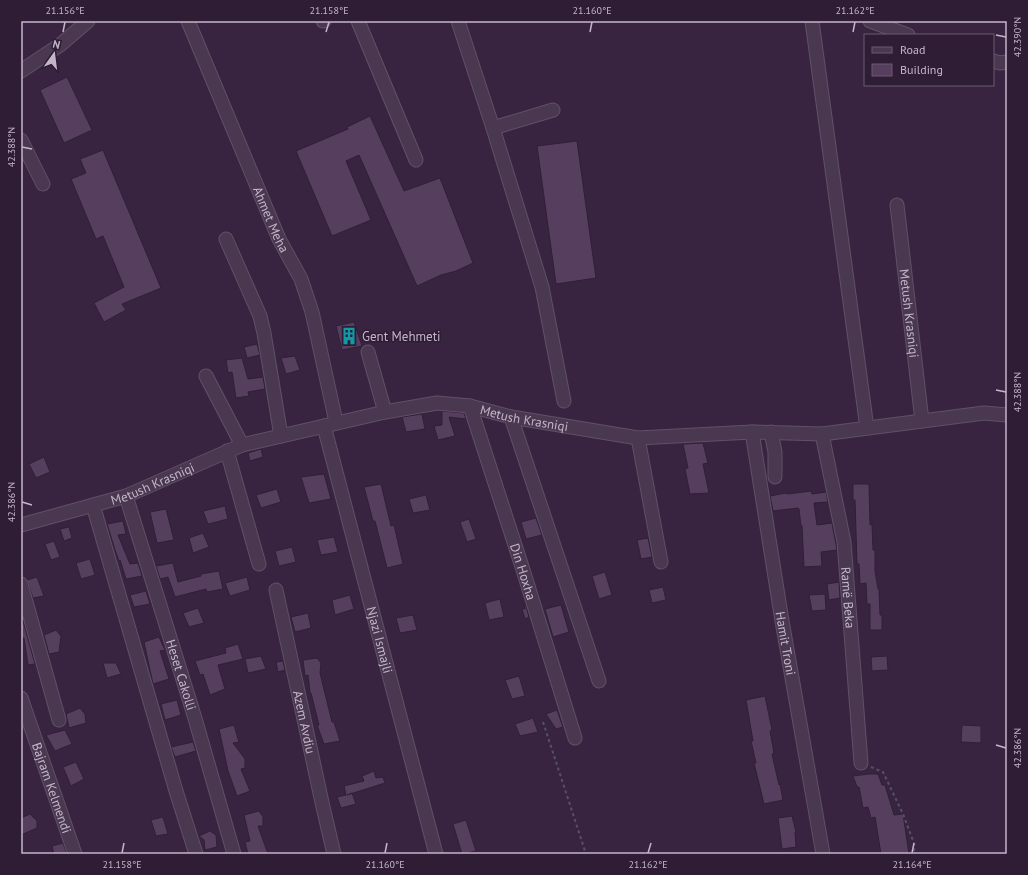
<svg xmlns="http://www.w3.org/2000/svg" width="1028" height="875" font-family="'PT Sans',sans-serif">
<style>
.building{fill:#553e5e;stroke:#301f37}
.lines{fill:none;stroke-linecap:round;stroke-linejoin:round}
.minor-casing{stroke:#615067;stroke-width:15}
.path{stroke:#575069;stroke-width:2;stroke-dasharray:3 3;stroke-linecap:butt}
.minor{stroke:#493850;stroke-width:13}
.ticks{fill:none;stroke:#c5b5ca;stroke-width:1.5}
.labels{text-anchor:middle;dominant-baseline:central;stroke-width:3;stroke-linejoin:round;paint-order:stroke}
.street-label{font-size:13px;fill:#c5b5ca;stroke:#2e1d35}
.poi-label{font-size:13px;fill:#c5b5ca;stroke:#2e1d35;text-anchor:start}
.neatline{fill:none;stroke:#c5b5ca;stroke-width:1.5}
.ticks-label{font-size:10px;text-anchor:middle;fill:#c5b5ca}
</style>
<rect width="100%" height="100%" fill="#382440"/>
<!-- building -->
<path class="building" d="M67,77L92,130L64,143L40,90Z
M370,116L404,191L440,178L473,263L456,271L441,275L417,286L359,155L346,161L371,220L332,236L296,151L348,129L347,127Z
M577,141L596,278L556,284L537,146Z
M103,150L161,288L122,304L126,310L104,322L94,303L124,287L103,236L96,239L71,179L86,173L80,159Z
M354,322L362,346L342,350L336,326Z
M257,344L260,355L247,358L244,347Z
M295,356L300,370L286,374L281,358Z
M242,358L248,379L263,377L265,389L248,392L249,396L236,398L232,372L228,373L226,360Z
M442,411L464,413L466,419L449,417L455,436L438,440L434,426L442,425Z
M422,414L425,429L406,432L402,417Z
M703,443L708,463L703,464L709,493L690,494L685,469L688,468L683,444Z
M261,449L263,457L250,461L248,453Z
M44,457L50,472L36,478L29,464Z
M324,474L331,499L309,503L301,477Z
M381,484L391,526L394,525L403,564L387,568L375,521H373L364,487Z
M853,484H869L870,525L872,524L873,550H875V571L878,589H879L880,615H882V630H870V604H867L866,583L860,584L859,564H857L855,500H853Z
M277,489L281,502L261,508L256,495Z
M811,491L812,494L826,492L828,502L814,503L817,525L832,523L837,550L821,552L822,566L804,567L802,526H801L799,509L798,508L773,511L770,496L786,493L787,494Z
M426,495L430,510L413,513L409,499Z
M225,506L228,519L208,524L203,511Z
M166,509L174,540L157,543L150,512Z
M536,518L542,535L526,539L521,522Z
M469,519L476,539L467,542L460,522Z
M123,521L126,534L118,535L130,564L138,563L142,576L126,579L120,560L119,561L115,550L107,524Z
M69,527L72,538L64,541L60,529Z
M203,533L209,547L193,553L189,538Z
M334,537L338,552L321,555L317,540Z
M648,538L652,557L641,559L637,540Z
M54,541L60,557L51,560L45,544Z
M292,547L296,562L279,566L275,551Z
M90,559L95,575L81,579L76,563Z
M173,563L178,582L201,576V574L219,571L223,589L207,592L206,589L175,597L168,577L160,579L156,566Z
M605,572L612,595L599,599L592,576Z
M37,577L44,596L33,598L27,580Z
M247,577L250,590L230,596L225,583Z
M839,582L840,598L829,600L827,584Z
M663,587L666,600L652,603L649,590Z
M146,591L150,604L134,607L130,595Z
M825,594L826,610L812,611L809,595Z
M350,595L354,609L335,615L332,600Z
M500,599L504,617L489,620L485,603Z
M525,603L529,617L525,619L522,609H525L524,604Z
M561,605L569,632L553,637L545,609Z
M198,608L204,623L189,627L183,613Z
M308,613L311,628L295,632L291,617Z
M413,615L417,630L400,633L396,618Z
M23,621L35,664L28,665L24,638L21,639V622Z
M56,630L61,636L59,652L49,654L44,635Z
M159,637L165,650L160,651L169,679L153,684L144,642Z
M238,644L243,659L218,665L225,689L210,695L203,674L200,675L195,661L226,653L225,648Z
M261,656L266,669L248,673L245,659Z
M887,656L888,670L872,671L871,657Z
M317,658L321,663L320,673L332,722H334L340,741L324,744L317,725H319L311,693H310L308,675L305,676L303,660Z
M283,661L285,670L278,672L276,662Z
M103,663H116L121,674L107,678Z
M519,676L525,696L512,699L505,680Z
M765,696L772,730L770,731L774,753L772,754L779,785L780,784L783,800L764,804L754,763H756L751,741H753L746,700Z
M177,700L181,715L165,720L161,704Z
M80,708L85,714L86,723L69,728L66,714Z
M557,710L563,727L556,729L546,714Z
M533,718L538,732L520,736L515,724Z
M234,725L239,742L233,743L245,759V768L241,769L250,791L237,796L228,771L219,729Z
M962,725L981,726V743L961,742Z
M65,730L72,744L55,751L46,735Z
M193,742L196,751L175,757L171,747Z
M76,762L84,779L71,786L63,767Z
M374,771L376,778L383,777L385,783L347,795L352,793L356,804L341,808L337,797L346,795L344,786L364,781L362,776Z
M869,774H878L882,785H885L894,815L903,814L909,854H881L875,817L871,818L868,807L863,808L859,787H857L853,776Z
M259,811L263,817V826H258L268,854H248L245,842L250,841L244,815Z
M30,814L37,821V828L21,835V818Z
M792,816L796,832H795L796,847L782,849L778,818Z
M163,817L168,834L156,836L151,820Z
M466,820L476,851L462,854L453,824Z
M210,831L216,835L217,847L205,850L204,840L199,836Z
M63,843L67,854H54L52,846Z"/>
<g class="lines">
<!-- minor casing -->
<g class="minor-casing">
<g id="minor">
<path id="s1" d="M188,21L279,239L301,279L312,312L336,422"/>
<path d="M323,21H324"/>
<path d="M358,21L416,160"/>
<path d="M458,21L493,128L542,287L564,401"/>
<path d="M812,21L867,428"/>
<path d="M870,21L908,35"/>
<path d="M993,61L1000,63L1007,62"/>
<path d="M21,71L60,45L88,21"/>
<path d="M493,128L553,110"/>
<path d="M21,140L43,184"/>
<path id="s2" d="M897,205L922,421"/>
<path d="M226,239L260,316L264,333L281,436"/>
<path d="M368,352L385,412"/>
<path d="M206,376L242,445"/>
<path id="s3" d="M470,406L524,573L575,738"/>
<path d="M511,417L599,681"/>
<path id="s4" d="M324,426L436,854"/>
<path id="s5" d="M752,432L782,621L823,854"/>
<path d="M771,432L775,452V477"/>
<path id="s6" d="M822,434L844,542L861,763"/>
<path d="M638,438L661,562"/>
<path d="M227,451L259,564"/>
<path id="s7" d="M126,496L194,715L234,854"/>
<path d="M93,505L176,791L196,854"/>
<path id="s8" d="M21,525L126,496L242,445L385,412L437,403L470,406L511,417L638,438L752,432L822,434L984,413L1007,415"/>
<path d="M21,584L59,720"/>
<path id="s9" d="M276,590L323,807L334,854"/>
<path id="s10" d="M21,698L75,854"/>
</g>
</g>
<!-- path -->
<path class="path" d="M543,722L586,854
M871,767L883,772L903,814L915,846L913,854"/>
<!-- minor -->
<use href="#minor" class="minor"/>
</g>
<!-- ticks -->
<path class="ticks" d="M63,32L65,22M326,32L329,22M590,32L592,22M853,32L855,22M996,35L1006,37M22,147L32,149M996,390L1006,392M22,502L32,505M996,745L1006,748M122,853L124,843M385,853L387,843M648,853L651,843M912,853L914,843"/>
<!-- icons -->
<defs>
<g id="building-bare" transform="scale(1.38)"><path d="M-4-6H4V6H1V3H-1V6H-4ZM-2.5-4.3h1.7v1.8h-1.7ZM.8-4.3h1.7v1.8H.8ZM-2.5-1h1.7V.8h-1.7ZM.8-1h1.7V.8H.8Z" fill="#0f9aa8" stroke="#2e1d35" stroke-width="2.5" paint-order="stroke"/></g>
</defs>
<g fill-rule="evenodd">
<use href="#building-bare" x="349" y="336"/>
</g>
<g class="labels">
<!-- street labels -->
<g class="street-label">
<text stroke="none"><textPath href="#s1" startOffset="215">Ahmet Meha</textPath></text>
<text stroke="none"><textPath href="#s2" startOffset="109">Metush Krasniqi</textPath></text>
<text stroke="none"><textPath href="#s8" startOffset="524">Metush Krasniqi</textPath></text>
<text stroke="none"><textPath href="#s8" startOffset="138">Metush Krasniqi</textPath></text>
<text stroke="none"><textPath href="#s3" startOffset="174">Din Hoxha</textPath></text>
<text stroke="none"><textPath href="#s6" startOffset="166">Ramë Beka</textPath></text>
<text stroke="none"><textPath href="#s4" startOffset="221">Njazi Ismajli</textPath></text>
<text stroke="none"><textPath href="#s5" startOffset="214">Hamit Troni</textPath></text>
<text stroke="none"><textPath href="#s7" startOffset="187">Heset Cakolli</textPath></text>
<text stroke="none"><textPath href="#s9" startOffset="135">Azem Avdiu</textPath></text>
<text stroke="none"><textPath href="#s10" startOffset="95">Bajram Kelmendi</textPath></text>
</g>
<!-- poi labels -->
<g class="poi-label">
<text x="362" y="336">Gent Mehmeti</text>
</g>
</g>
<!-- border -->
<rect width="1028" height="875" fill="none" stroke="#2e1d35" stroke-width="44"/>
<!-- legend -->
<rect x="864" y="34" width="130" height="52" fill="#2e1d35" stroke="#6a5a71"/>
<rect x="872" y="47" width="20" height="6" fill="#493850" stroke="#6a5a71"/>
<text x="900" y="54" font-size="12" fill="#c5b5ca">Road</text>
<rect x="872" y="64" width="20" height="12" fill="#553e5e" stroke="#6a5a71"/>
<text x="900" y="74" font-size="12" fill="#c5b5ca">Building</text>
<!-- north arrow -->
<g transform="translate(54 54) rotate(14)" stroke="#2e1d35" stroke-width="3" paint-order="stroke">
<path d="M0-3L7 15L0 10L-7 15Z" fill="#c5b5ca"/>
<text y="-6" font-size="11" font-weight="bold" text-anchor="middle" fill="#c5b5ca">N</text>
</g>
<rect x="22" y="22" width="984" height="831" class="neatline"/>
<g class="ticks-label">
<text x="65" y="14">21.156°E</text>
<text x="329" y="14">21.158°E</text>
<text x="592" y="14">21.160°E</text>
<text x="855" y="14">21.162°E</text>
<text transform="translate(1017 37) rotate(-90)" y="4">42.390°N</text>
<text transform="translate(11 147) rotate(-90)" y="4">42.388°N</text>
<text transform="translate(1017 392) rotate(-90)" y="4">42.388°N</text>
<text transform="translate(11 502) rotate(-90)" y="4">42.386°N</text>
<text transform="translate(1017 748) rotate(-90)" y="4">42.386°N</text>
<text x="122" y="868">21.158°E</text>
<text x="385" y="868">21.160°E</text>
<text x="648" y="868">21.162°E</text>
<text x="912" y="868">21.164°E</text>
</g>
</svg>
